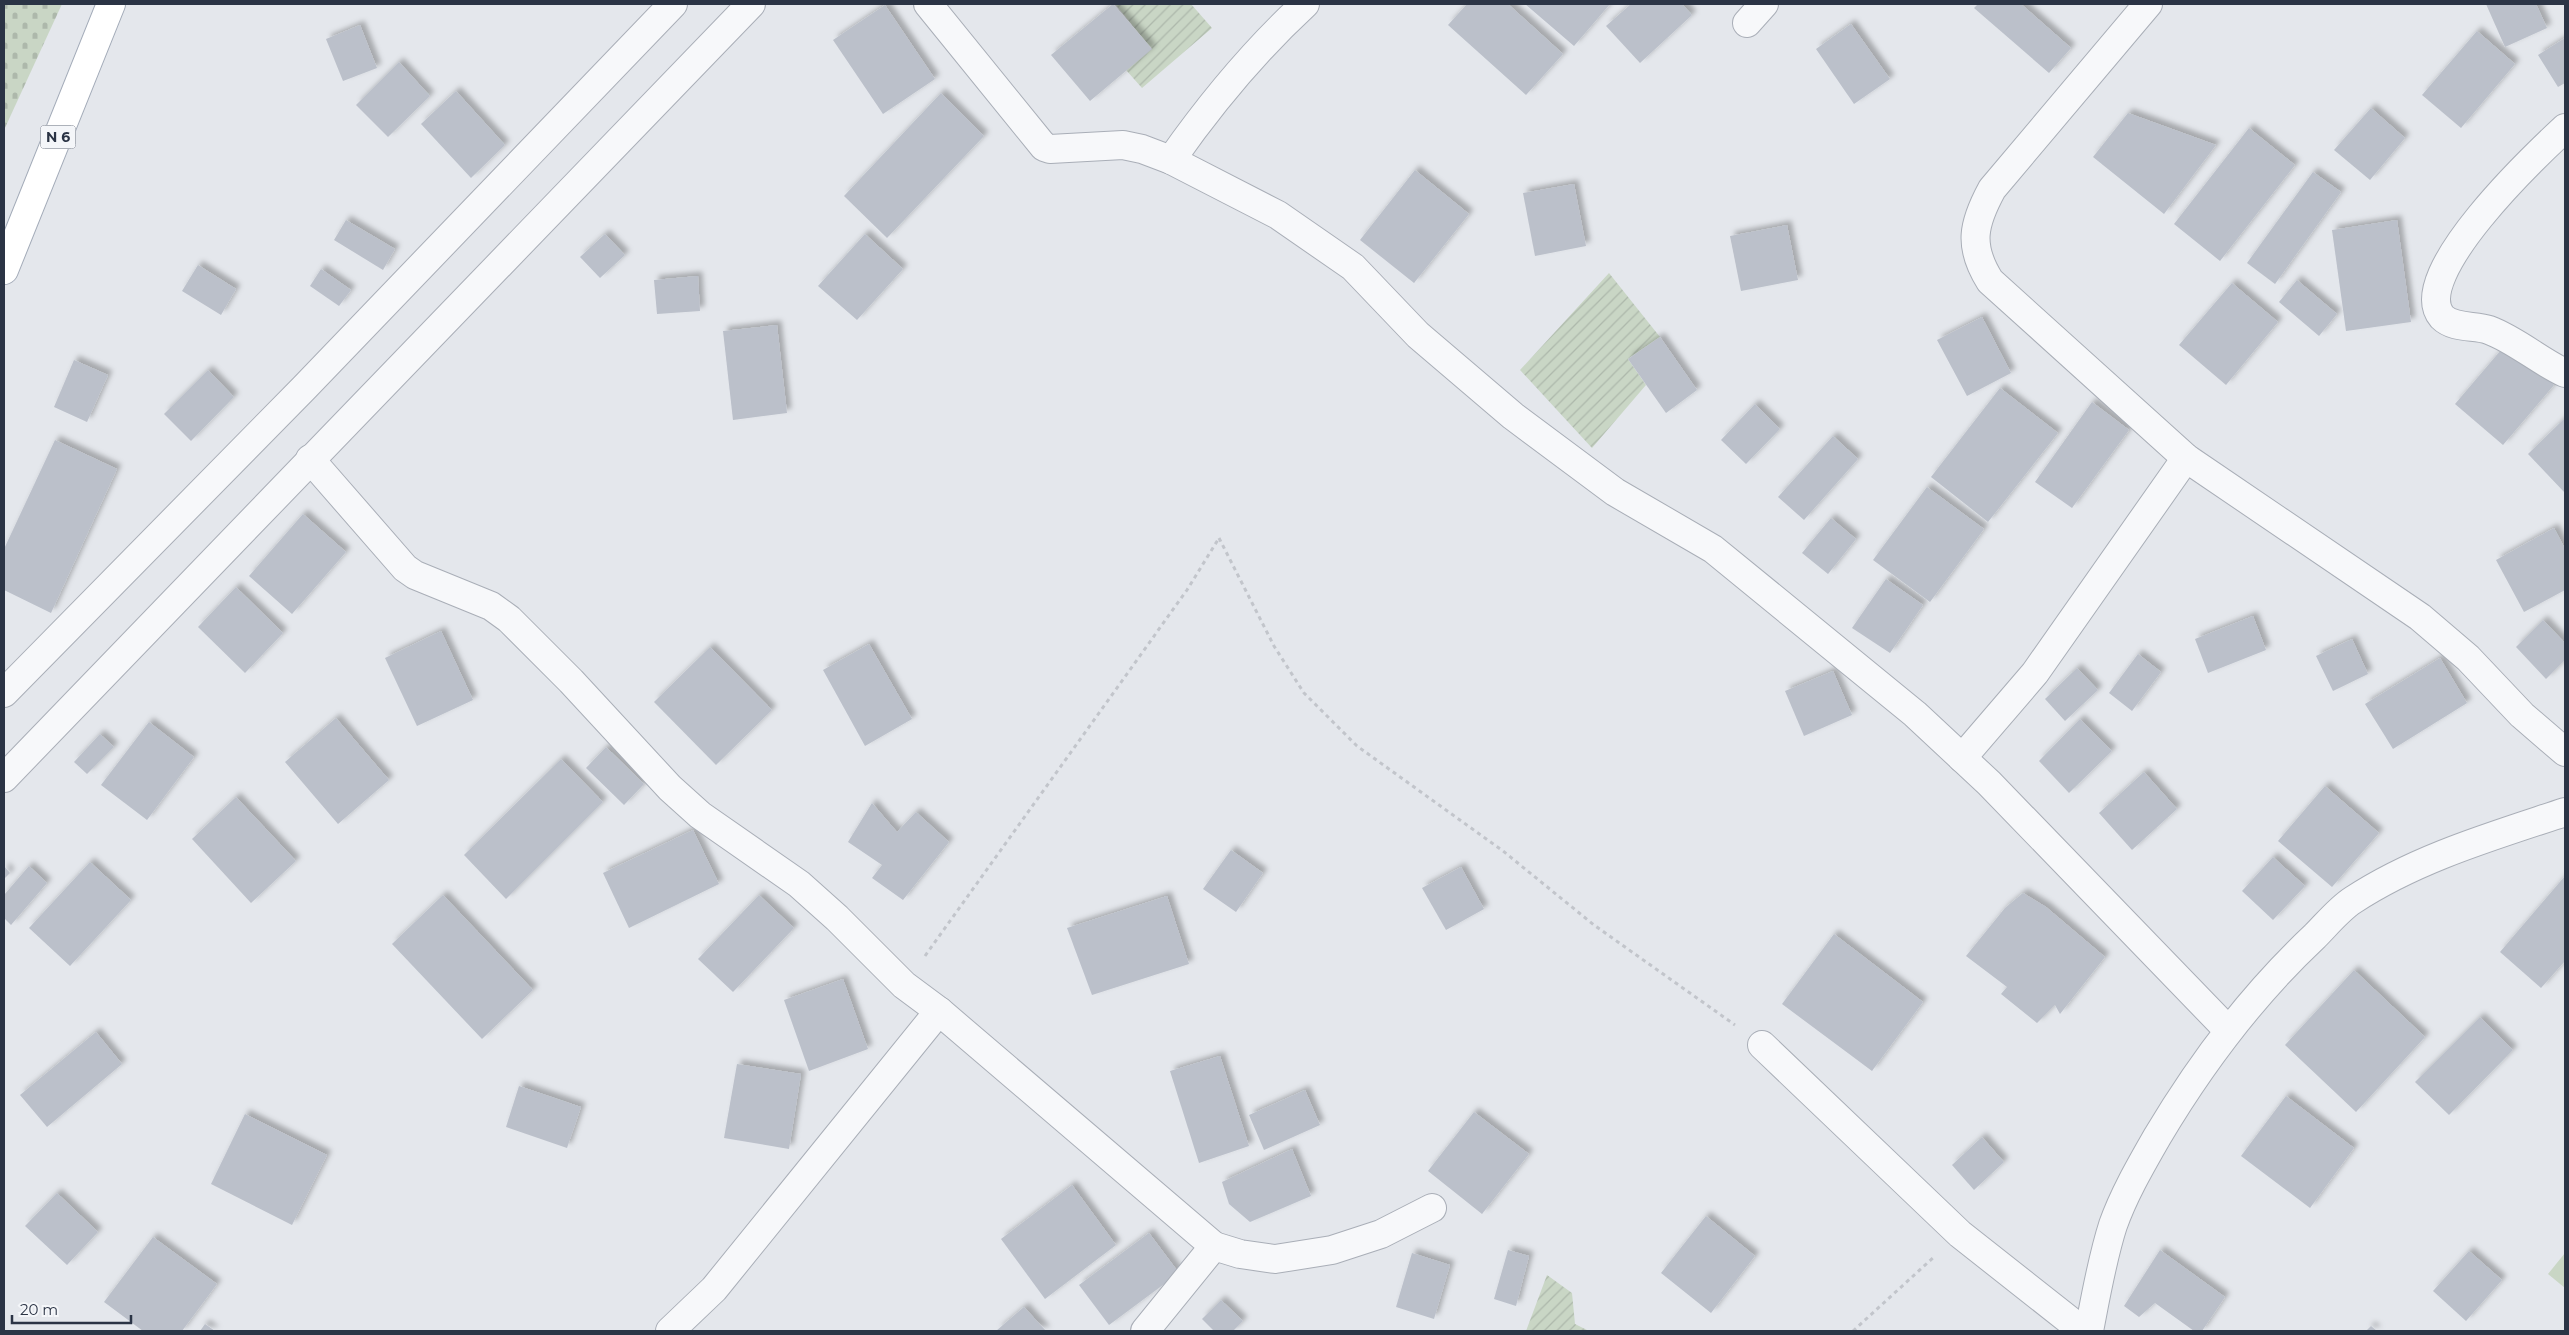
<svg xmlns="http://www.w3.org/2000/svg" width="2569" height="1335" font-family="Montserrat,sans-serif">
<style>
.cemetery{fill:url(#cemetery-stones)}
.garden{fill:url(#garden-furrows)}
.pitch{fill:#c9d6c5}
.building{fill:#bbc0ca;filter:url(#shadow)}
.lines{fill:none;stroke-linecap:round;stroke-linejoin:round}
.minor-casing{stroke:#a9aeb7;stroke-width:30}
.tertiary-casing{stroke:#a9aeb7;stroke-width:30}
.primary-casing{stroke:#a3abb8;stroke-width:30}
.path{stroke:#c2c5cb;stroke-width:3;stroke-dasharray:4 4;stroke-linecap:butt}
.minor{stroke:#f7f8fa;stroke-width:28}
.tertiary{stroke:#f7f8fa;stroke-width:28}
.primary{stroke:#fff;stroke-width:28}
.labels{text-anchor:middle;stroke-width:5;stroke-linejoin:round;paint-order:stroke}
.shield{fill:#f4f6f9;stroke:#676e7b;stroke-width:1}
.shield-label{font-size:14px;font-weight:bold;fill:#2b3445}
</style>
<defs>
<pattern id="cemetery-stones" width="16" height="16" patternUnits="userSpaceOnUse" patternTransform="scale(1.25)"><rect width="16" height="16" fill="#c9d6c5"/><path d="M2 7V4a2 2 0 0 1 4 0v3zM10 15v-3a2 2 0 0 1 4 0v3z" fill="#adb8ab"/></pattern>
<pattern id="garden-furrows" width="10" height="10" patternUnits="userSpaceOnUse" patternTransform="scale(1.25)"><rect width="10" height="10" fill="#c9d6c5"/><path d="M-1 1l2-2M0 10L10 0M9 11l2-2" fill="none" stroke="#adb8ab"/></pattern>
<filter id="shadow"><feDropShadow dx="4.5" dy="-4.5" stdDeviation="2.5" flood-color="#0004"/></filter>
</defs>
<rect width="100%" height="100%" fill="#e4e7ec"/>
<polygon class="cemetery" points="4,4 62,4 4,130"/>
<g class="garden">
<polygon points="1115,4 1191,4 1212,28 1142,88 1126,70 1151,48"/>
<polygon points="1609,273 1660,337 1628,359 1646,385 1592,448 1520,370"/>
<polygon points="1547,1275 1572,1293 1575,1324 1589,1331 1526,1331"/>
</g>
<polygon class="pitch" points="2565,1253 2565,1288 2548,1274"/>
<g class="building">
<polygon points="1113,4 1152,49 1090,101 1051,55"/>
<polygon points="1467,4 1508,4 1563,54 1526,95 1448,25"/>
<polygon points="1525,4 1610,4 1574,46"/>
<polygon points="1631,4 1682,4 1692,15 1640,63 1606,26"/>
<polygon points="1978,4 2021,4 2071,48 2049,73 1974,8"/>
<polygon points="2486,4 2536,4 2547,28 2505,47"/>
<polygon points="885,5 935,79 883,114 833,40"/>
<polygon points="1851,24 1890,79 1854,104 1816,49"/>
<polygon points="360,25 377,68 343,81 326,39"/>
<polygon points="2477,31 2515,64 2461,128 2422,95"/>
<polygon points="2565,38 2565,83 2558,87 2538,55"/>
<polygon points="399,62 430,96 388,137 356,105"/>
<polygon points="456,91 505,145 471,178 421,124"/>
<polygon points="941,93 984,136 887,238 844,196"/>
<polygon points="2371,108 2405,138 2370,180 2334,150"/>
<polygon points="2128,113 2216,145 2164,214 2093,157"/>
<polygon points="2249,128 2295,165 2220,261 2174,224"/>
<polygon points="1415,170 1469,214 1414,283 1360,240"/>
<polygon points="2313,172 2341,192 2275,284 2247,263"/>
<polygon points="1574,184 1586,246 1535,256 1523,193"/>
<polygon points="346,220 395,249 383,270 334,240"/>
<polygon points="2397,220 2411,322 2346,331 2332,230"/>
<polygon points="1787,225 1798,280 1741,291 1730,236"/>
<polygon points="605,234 625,255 600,278 580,257"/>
<polygon points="865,234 903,269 857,320 818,286"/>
<polygon points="198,265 236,289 221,315 182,291"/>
<polygon points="321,269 351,290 339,306 310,286"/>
<polygon points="698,276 700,311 657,314 654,280"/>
<polygon points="2297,280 2337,314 2319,336 2279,302"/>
<polygon points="2232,283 2278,322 2226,385 2179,345"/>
<polygon points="1982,317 2011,373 1967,396 1937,340"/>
<polygon points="777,325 787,413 733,420 723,331"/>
<polygon points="1660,337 1697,390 1666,413 1628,359"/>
<polygon points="2507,343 2554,385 2503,445 2455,404"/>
<polygon points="74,360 108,375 87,422 54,407"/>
<polygon points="208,370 234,397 191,441 164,414"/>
<polygon points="2000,388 2058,433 1988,522 1931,477"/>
<polygon points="2092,402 2129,430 2072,508 2035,482"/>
<polygon points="1755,404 1780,429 1746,464 1721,440"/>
<polygon points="2565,418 2565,493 2528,454"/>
<polygon points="1833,436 1858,459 1804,520 1778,497"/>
<polygon points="55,440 117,469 51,613 4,590 4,549"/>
<polygon points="1927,487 1984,529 1930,602 1873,560"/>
<polygon points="303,514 346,552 292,614 249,576"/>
<polygon points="1831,518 1856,539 1828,574 1802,553"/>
<polygon points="2554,528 2565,549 2565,590 2524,612 2496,560"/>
<polygon points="1886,579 1923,605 1890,653 1852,628"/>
<polygon points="236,587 283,633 245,673 198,627"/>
<polygon points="2253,616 2266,650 2208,673 2195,639"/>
<polygon points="2543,620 2565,643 2565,660 2546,679 2516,647"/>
<polygon points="441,631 473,700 417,726 385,658"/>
<polygon points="2352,639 2368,674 2333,691 2316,656"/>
<polygon points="869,644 912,719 865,746 823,670"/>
<polygon points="710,647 772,710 716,765 654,702"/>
<polygon points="2138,654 2161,672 2132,711 2109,693"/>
<polygon points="2440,658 2467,703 2393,749 2365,704"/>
<polygon points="2077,668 2098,690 2065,721 2045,699"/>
<polygon points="1833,671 1852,715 1804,736 1785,691"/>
<polygon points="336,718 389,780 338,824 285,762"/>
<polygon points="2080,719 2112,751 2069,793 2039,761"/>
<polygon points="149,722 194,757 147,820 101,785"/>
<polygon points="100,734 114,747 87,774 74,762"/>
<polygon points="606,747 644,784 624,805 586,768"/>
<polygon points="561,759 603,802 506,899 464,855"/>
<polygon points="2144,772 2177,809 2132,850 2099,813"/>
<polygon points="2325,786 2379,833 2332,887 2278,841"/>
<polygon points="236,797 296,861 251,903 192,839"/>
<polygon points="872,803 897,832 916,812 949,842 903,900 872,878 882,865 848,842"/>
<polygon points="693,830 719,884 629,928 603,873"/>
<polygon points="1231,850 1263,873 1236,912 1203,889"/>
<polygon points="2273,857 2305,886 2273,920 2242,891"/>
<polygon points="90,862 131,900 70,966 29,928"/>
<polygon points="4,866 10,873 4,879"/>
<polygon points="29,866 47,883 11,925 4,918 4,895"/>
<polygon points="1461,867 1484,909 1446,930 1422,888"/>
<polygon points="2565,876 2565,961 2541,988 2500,952"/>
<polygon points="2023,893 2046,907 2105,957 2060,1014 2055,1005 2037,1023 2001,994 2007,987 1966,956 2005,908"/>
<polygon points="443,895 533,990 482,1039 392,944"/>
<polygon points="759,895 794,928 733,992 698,959"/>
<polygon points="1167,896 1189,964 1092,995 1067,928"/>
<polygon points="1834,934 1923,1002 1872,1071 1782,1004"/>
<polygon points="2354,970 2425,1037 2356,1112 2285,1045"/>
<polygon points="843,979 868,1049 809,1071 784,1000"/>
<polygon points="2480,1017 2513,1050 2449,1115 2415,1082"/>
<polygon points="96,1032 122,1064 47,1127 20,1095"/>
<polygon points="1220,1056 1249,1146 1199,1163 1170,1071"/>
<polygon points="737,1064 801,1074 789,1149 724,1138"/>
<polygon points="519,1086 581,1107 567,1148 506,1127"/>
<polygon points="1305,1090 1320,1125 1264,1150 1249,1115"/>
<polygon points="2286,1096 2354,1148 2310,1208 2241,1156"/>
<polygon points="1474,1112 1529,1154 1482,1214 1428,1171"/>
<polygon points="245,1114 327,1155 292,1225 211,1184"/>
<polygon points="1982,1137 2004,1162 1974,1190 1952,1165"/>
<polygon points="1292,1149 1311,1196 1250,1222 1229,1204 1222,1182"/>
<polygon points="1072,1185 1116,1245 1045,1299 1001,1239"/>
<polygon points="57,1193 98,1232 67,1265 25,1226"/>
<polygon points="1706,1216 1755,1256 1711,1313 1661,1273"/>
<polygon points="1149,1233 1179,1273 1109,1325 1079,1285"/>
<polygon points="153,1237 217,1284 182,1331 143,1331 104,1302"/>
<polygon points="1508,1250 1529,1256 1516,1306 1494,1299"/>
<polygon points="2160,1250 2225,1297 2202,1331 2194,1331 2155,1303 2139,1317 2124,1306"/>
<polygon points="2469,1251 2502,1280 2466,1321 2433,1291"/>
<polygon points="1412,1253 1450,1265 1434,1319 1396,1307"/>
<polygon points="1221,1300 1243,1321 1233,1331 1214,1331 1202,1319"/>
<polygon points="1024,1307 1046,1331 996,1331"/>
<polygon points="205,1324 215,1331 200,1331"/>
<polygon points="2371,1326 2377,1331 2366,1331"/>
</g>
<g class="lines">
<defs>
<g id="minor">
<polyline points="928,4 1044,147 1050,149 1123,145 1142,149 1171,160 1278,215 1353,267 1418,335 1513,416 1615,492 1713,549 1915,714 1989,783 2227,1029"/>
<path d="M2148,4L1992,189C1973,224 1968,246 1990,281L2186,458L2420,617L2468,658L2522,715L2565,752"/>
<polyline points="1747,23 1764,4"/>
<path d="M2565,128C2537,154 2407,276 2442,317C2454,329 2475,325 2489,330C2516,340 2539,361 2565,373"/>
<path d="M1171,160C1211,103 1254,51 1305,4"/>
<polyline points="310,459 405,568 415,575 491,606 509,619 571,681 670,788 700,815 799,884 837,918 904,985 939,1011 1214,1246 1145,1331"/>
<polyline points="1962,758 2035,673 2186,458"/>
<polyline points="1762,1045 1960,1234 2083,1331"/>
<polyline points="1214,1246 1240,1254 1275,1259 1332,1250 1381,1234 1432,1208"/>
<polyline points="670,1331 714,1289 939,1011"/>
<path d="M2089,1331C2096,1295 2102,1259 2113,1225C2124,1194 2141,1165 2157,1137C2201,1063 2252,995 2315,936C2327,924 2339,909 2353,900C2417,858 2493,836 2565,812"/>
</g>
<g id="tertiary">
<polyline points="4,693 304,388 673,4"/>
<polyline points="4,778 751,4"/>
</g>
<polyline id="primary" points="4,270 111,4"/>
</defs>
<use href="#minor" class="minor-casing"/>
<use href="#tertiary" class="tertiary-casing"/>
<use href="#primary" class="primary-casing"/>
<g class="path">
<polyline points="1219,538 1274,646 1304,693 1357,746 1503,851 1594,925 1735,1025"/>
<polyline points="925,956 1187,590 1219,538"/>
<polyline points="1853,1331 1935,1256"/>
</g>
<use href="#minor" class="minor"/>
<use href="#tertiary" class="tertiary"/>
<use href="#primary" class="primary"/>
</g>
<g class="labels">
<rect class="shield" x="40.5" y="125.5" width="35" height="23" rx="4"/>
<g class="shield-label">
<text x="58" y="142">N 6</text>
</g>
</g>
<rect width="2569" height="1335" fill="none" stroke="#2b3445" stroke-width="10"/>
<path d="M12 1315v8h119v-8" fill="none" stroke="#2b3445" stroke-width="2.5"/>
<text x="20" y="1315" font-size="15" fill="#2b3445" stroke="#f4f6f9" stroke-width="4" paint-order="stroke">20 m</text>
</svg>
